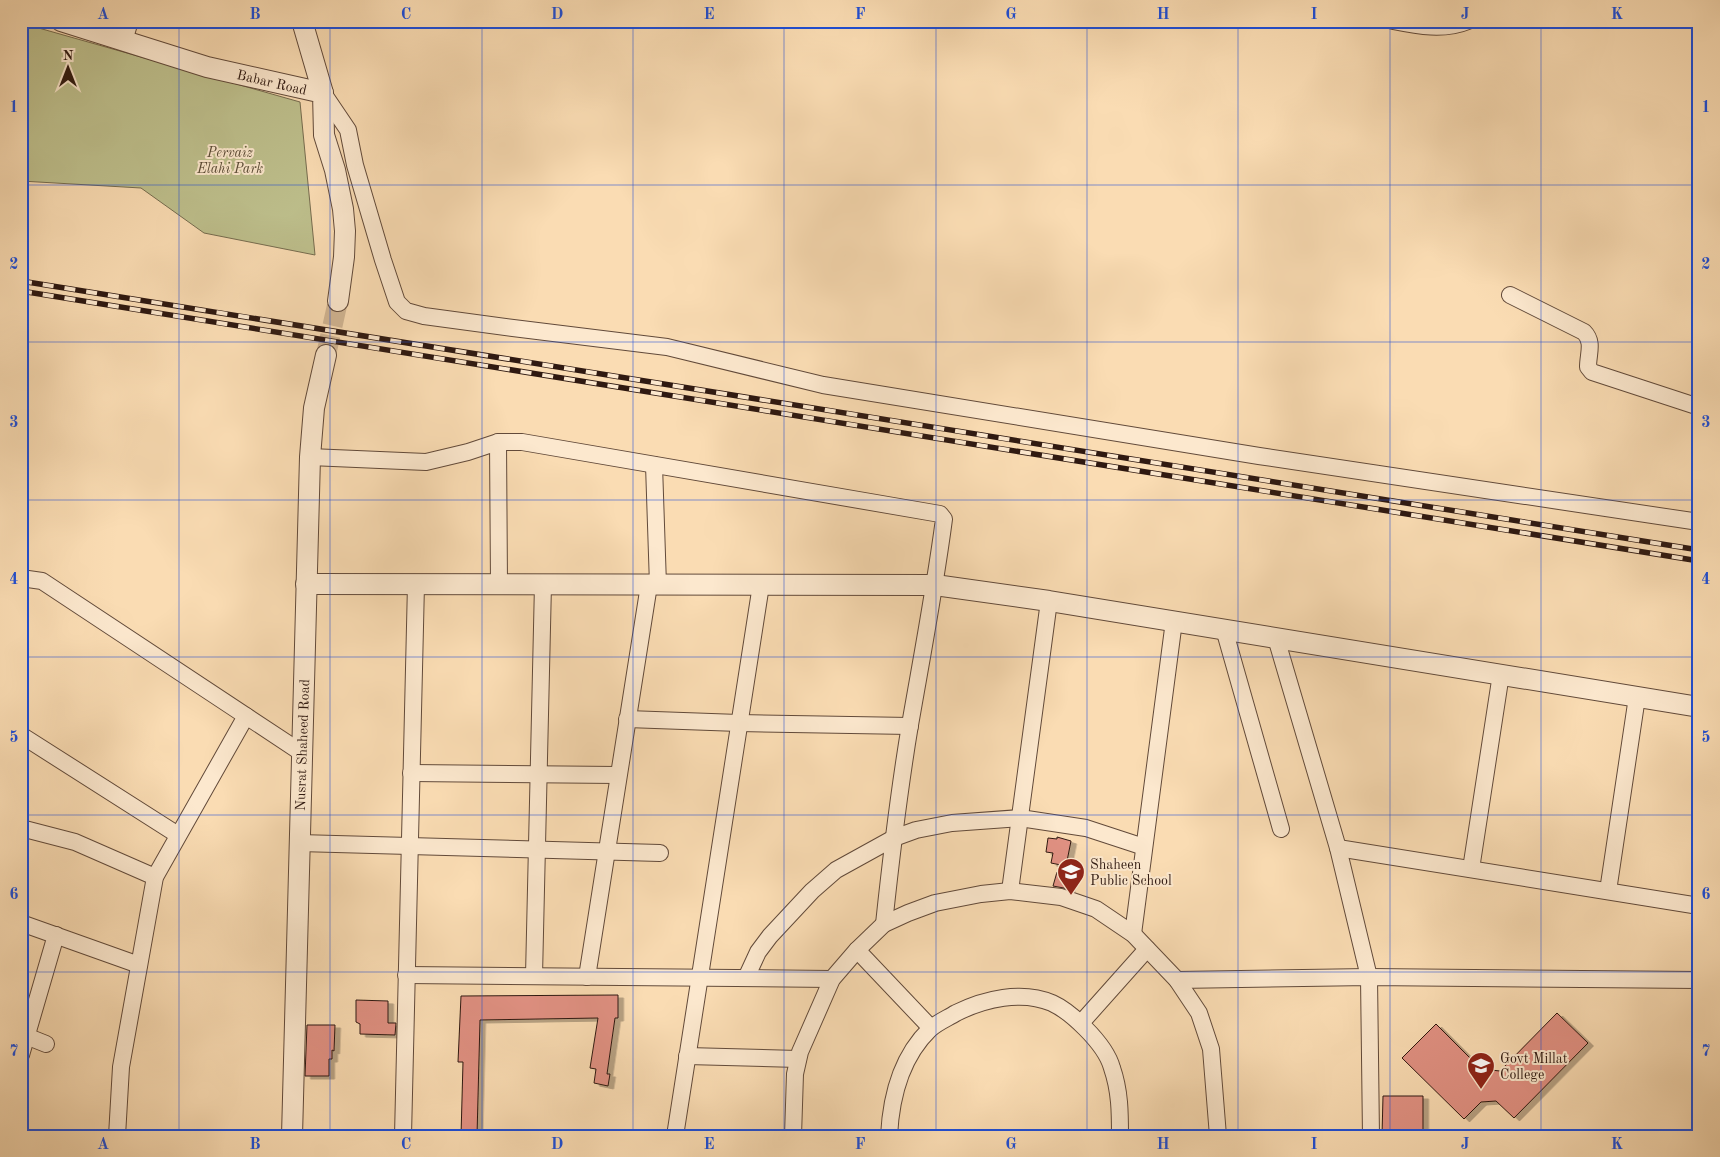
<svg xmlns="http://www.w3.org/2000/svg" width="1720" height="1157" font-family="'Old Standard TT',serif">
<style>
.green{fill:#bec08d;stroke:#766c4f}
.building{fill:#e19183;stroke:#2f1911;filter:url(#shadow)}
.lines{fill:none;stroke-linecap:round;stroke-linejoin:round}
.tertiary-tunnel{stroke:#d1b593;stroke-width:20;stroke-dasharray:20 10;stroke-linecap:butt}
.minor-casing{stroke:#624a3a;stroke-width:18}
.tertiary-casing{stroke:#624a3a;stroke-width:22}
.minor{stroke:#fce8ce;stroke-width:16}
.tertiary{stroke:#fce8ce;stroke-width:20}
.rail-casing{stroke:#2f1911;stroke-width:5.5}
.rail{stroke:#fce8ce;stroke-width:4;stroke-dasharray:11;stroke-linecap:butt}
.grid{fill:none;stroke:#1d4ed8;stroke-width:1;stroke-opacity:0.55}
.labels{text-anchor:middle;stroke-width:4;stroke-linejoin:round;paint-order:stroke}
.street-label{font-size:14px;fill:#2f1911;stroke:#fce8ce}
.park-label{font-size:14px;font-style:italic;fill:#5a4b36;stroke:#fce8ce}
.poi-label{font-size:14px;fill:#2f1911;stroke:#fce8ce;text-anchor:start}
.neatline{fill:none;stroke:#1d4ed8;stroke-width:2}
.grid-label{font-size:16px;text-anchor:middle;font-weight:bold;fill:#1d4ed8}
</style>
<defs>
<filter id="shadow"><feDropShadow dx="5.5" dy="3" stdDeviation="0" flood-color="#0004"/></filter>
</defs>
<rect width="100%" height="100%" fill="#fadcb3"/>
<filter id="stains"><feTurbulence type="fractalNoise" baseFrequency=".004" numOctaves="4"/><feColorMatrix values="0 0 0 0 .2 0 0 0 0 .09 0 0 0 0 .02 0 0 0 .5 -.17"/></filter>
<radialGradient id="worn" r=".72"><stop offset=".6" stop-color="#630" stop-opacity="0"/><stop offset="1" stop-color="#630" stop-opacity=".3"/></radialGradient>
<polygon class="green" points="21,23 300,102 315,255 204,233 141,188 21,181"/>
<g class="building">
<polygon points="1057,837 1071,841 1066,866 1051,863 1053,853 1046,852 1048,838 1057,839"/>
<polygon points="1057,872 1073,876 1069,889 1053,886"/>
<polygon points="618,995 618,1018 615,1018 607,1074 610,1074 608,1086 594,1083 596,1069 590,1068 598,1018 480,1020 477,1136 461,1136 463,1062 458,1062 461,996"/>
<polygon points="356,1000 388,1001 388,1023 396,1023 395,1035 360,1034 360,1024 356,1022"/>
<polygon points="1557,1013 1588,1043 1514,1118 1496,1101 1481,1102 1464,1119 1402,1058 1436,1024 1481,1069 1500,1071"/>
<polygon points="307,1025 335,1025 334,1051 332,1050 332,1059 329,1059 329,1076 305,1076"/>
<polygon points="1383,1096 1423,1096 1423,1136 1382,1136"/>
</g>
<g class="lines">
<polyline class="tertiary-tunnel" points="326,355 338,301"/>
<defs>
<g id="minor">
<path d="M1393,21C1418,26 1444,31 1468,21"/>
<polyline points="124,41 130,21"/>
<polyline points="323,93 348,130 355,165 383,260 397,302 406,311 424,316 513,328 667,347 823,385 1259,456 1699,522"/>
<path d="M1510,295L1584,332C1594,342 1588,354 1588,367L1592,372L1699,407"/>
<polyline points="498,442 499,584"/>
<path d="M310,457L426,462L468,452L498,442H522L940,514L944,519C935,588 922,656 910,725C899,791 891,858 884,924"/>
<polyline points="654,465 658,585"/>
<polyline points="21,578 42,581 302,753"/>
<polyline points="1224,629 1281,829"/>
<polyline points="1276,638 1338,848 1369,977 1371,1136"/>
<polyline points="627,719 739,723 910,726"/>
<polyline points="21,735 178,835"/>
<polyline points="411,773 618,775"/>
<polyline points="21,828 75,842 155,877"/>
<polyline points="299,843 660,853"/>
<polyline points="1338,848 1699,906"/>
<polyline points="1471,869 1501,674"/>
<polyline points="1010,891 1049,601"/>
<polyline points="1608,891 1637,697"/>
<polyline points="21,923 139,965"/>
<polyline points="1133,934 1174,621"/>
<polyline points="857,950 931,1028"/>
<polyline points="406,975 832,979"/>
<polyline points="534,976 543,584"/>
<polyline points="587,977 649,585"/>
<polyline points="746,978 758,952 770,936 812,891 836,870 894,838 916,830 952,823 1020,818 1086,828 1144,847"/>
<polyline points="1177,980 1369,977 1699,980"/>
<polyline points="1081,1023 1147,949"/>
<polyline points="21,1034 46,1044"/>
<polyline points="21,1055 56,935"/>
<polyline points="687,1056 798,1059"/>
<polyline points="117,1136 121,1067 155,877 246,716"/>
<polyline points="403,1136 416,584"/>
<polyline points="675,1136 761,585"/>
<polyline points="793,1136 795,1074 800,1052 832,979 857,950 884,924 908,913 935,903 981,894 1010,891 1061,897 1096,909 1133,934 1177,980 1199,1013 1211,1049 1218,1136"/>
<path d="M889,1136C891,1096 901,1057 930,1029C938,1022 948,1018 956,1013C984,999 1022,990 1052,1003C1065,1009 1075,1018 1085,1028C1096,1039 1108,1053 1112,1068C1120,1091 1120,1113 1120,1136"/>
</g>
<g id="tertiary">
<polyline points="61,21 207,67 323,93 324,135 335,170 343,209 345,231 344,257 338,301"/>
<polyline points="302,21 323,93"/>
<polyline points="306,584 935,585 1049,601 1699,707"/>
<polyline points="292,1136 310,457 314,408 326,355"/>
</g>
</defs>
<use href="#minor" class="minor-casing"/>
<use href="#tertiary" class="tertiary-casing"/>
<use href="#minor" class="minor"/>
<use href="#tertiary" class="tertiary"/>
<defs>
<g id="rail">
<polyline points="21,281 1699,550"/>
<polyline points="21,291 1699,561"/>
</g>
</defs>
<use href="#rail" class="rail-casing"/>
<use href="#rail" class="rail"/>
</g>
<path class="grid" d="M179,21V1136M330,21V1136M482,21V1136M633,21V1136M784,21V1136M936,21V1136M1087,21V1136M1238,21V1136M1390,21V1136M1541,21V1136M21,185H1699M21,342H1699M21,500H1699M21,657H1699M21,815H1699M21,972H1699"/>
<defs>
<symbol id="school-pin" viewBox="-11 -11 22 30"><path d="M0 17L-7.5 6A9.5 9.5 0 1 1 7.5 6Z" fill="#8f2418" stroke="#fce8ce"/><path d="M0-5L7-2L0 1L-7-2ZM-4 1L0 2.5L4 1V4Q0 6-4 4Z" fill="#fff"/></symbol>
</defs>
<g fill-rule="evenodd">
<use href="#school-pin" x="1055" y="856" width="32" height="43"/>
<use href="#school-pin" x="1465" y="1050" width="32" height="43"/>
</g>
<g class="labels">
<g class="street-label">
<text transform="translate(272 82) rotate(13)" y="5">Babar Road</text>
<text transform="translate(302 745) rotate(-88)" y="5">Nusrat Shaheed Road</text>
</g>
<g class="park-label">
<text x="230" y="157">Pervaiz<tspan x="230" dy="16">Elahi Park</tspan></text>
</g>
<g class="poi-label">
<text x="1090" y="869">Shaheen<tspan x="1090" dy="16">Public School</tspan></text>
<text x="1500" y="1063">Govt Millat<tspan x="1500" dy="16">College</tspan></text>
</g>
</g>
<rect width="1720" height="1157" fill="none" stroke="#fadcb3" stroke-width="55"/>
<g transform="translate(68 68)" stroke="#fce8ce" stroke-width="4" paint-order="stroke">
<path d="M0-4L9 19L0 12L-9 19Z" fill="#2f1911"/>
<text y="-8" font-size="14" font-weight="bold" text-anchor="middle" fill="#2f1911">N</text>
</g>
<rect x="28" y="28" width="1664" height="1102" class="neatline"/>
<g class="grid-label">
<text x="103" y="19">A</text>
<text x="255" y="19">B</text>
<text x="406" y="19">C</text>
<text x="557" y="19">D</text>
<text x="709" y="19">E</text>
<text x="860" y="19">F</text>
<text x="1011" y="19">G</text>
<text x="1163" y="19">H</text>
<text x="1314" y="19">I</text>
<text x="1465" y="19">J</text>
<text x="1617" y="19">K</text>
<text x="14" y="112">1</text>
<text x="1706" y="112">1</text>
<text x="14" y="269">2</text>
<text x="1706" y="269">2</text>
<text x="14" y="427">3</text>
<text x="1706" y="427">3</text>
<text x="14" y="584">4</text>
<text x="1706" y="584">4</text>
<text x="14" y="742">5</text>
<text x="1706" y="742">5</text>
<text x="14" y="899">6</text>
<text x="1706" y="899">6</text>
<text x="14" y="1056">7</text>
<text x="1706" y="1056">7</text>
<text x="103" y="1149">A</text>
<text x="255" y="1149">B</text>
<text x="406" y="1149">C</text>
<text x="557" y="1149">D</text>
<text x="709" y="1149">E</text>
<text x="860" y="1149">F</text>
<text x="1011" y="1149">G</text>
<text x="1163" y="1149">H</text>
<text x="1314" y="1149">I</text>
<text x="1465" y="1149">J</text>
<text x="1617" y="1149">K</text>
</g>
<rect width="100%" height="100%" filter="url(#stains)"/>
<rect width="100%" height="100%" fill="url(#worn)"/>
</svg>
